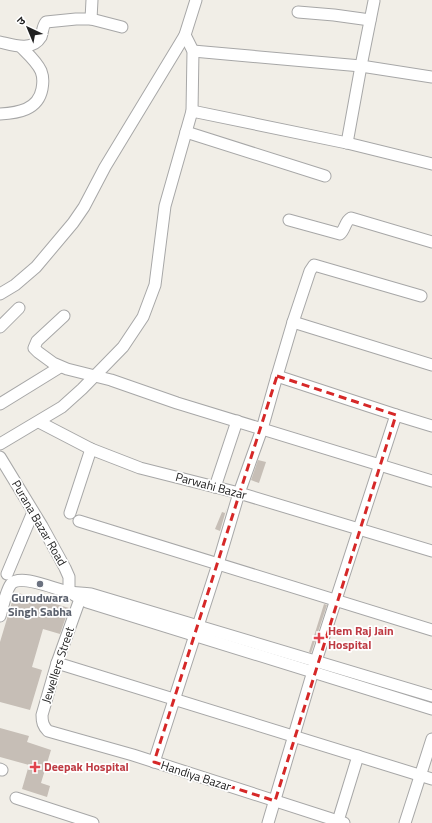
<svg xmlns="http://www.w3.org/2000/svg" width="432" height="823" font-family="'Titillium Web','Noto Sans Devanagari',sans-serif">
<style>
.building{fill:#c6beb6}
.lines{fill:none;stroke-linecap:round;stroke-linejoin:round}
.minor-casing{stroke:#a7a7a7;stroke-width:13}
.minor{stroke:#fff;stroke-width:11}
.marked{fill:none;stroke:#d62828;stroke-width:3;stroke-dasharray:8 5;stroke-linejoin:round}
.worship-dot{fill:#6b7280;stroke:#fff;stroke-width:1.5}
.health-dot{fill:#e0444e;stroke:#fff;stroke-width:1.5}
.labels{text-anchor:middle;stroke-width:3.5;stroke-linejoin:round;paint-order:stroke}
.street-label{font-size:12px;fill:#202020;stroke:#fff}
.worship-label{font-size:12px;font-weight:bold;fill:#5b616d;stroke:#fff}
.health-label{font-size:12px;font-weight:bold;fill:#be3a42;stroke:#fff;text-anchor:start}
</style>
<rect width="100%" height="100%" fill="#f1eee7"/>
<g class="building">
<polygon points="258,460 266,462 259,483 251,480"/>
<polygon points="227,507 220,531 215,529 222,512 225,513"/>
<polygon points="15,592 69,608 60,634 43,629 32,667 42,670 30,710 0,702 0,642"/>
<polygon points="324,604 327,605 311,653 309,652"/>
<polygon points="0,728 29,736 27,742 51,750 41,783 50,786 47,797 22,789 29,765 0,757"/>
</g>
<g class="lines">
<defs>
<g id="minor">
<polyline points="298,12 334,15 370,20"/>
<polyline points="91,19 122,27"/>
<path d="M0,42C13,45 32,52 41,37C43,32 42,27 46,22L76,19H91L92,0"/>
<polyline points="193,51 361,66 432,77"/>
<polyline points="192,111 347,143 432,164"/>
<path d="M0,114C18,113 38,110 42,89C43,84 43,76 41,71C37,62 28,54 21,47"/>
<polyline points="186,132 325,176"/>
<polyline points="347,143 361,66 374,1"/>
<path d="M289,220L340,234C345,230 345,221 351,218L432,242"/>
<polyline points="0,294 15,285 36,267 73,223 84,207 105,167 179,45 185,35 196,0"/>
<polyline points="421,296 314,265 310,271 293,322 277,376 396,415 432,426"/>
<polyline points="64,316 37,341 34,348 38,352 53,363 67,369 111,380 177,403 432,481"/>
<polyline points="293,322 432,365"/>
<polyline points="0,327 19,308"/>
<polyline points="0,404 60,367"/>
<polyline points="39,422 91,449 140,468 239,493 432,551"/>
<polyline points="0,444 62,407 82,389 123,347 143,317 155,285 165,206 192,111 193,51 185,35"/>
<polyline points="0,457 42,526 65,568 69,577 69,592"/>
<polyline points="215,487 237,421"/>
<polyline points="70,513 91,449"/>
<polyline points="79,521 432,630"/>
<polyline points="7,574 33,512"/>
<polyline points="74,595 87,602 432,709"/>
<path d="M80,599L57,663L42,715C42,722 43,726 48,731L133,755L344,823"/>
<path d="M0,616C3,607 6,590 11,584C21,573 56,590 69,592C76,593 83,593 91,594L432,696"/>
<polyline points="57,663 432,779"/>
<polyline points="154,762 218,564 239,493 262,429 277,376"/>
<polyline points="0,769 2,770"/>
<polyline points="16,798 93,823"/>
<polyline points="338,821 358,756"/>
<polyline points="268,823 316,661 396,415"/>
<polyline points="405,823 432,739"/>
</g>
</defs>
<use href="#minor" class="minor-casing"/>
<use href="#minor" class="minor"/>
</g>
<path class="marked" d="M277,376L396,415L275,801L154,762Z"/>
<circle class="worship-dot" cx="40" cy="584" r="4"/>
<g class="health-dot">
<path d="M317 632h4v4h4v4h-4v4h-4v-4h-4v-4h4z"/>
<path d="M33 761h4v4h4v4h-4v4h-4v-4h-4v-4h4z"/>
</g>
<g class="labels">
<g class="street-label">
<text transform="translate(211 486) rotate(15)" y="4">Parwahi Bazar</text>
<text transform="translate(39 523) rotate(60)" y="4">Purana Bazar Road</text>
<text transform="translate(58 665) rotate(-72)" y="4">Jewellers Street</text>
<text transform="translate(196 776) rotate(18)" y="4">Handiya Bazar</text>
</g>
<g class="worship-label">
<text x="40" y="602">Gurudwara<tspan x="40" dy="14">Singh Sabha</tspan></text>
</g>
<g class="health-label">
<text x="328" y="635">Hem Raj Jain<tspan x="328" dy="14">Hospital</tspan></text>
<text x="44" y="771">Deepak Hospital</text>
</g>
</g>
<g transform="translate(28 28) rotate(316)" stroke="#ffffff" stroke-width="3" paint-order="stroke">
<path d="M0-3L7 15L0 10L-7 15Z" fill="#202020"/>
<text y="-6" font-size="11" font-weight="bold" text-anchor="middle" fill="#202020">उ</text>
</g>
</svg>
